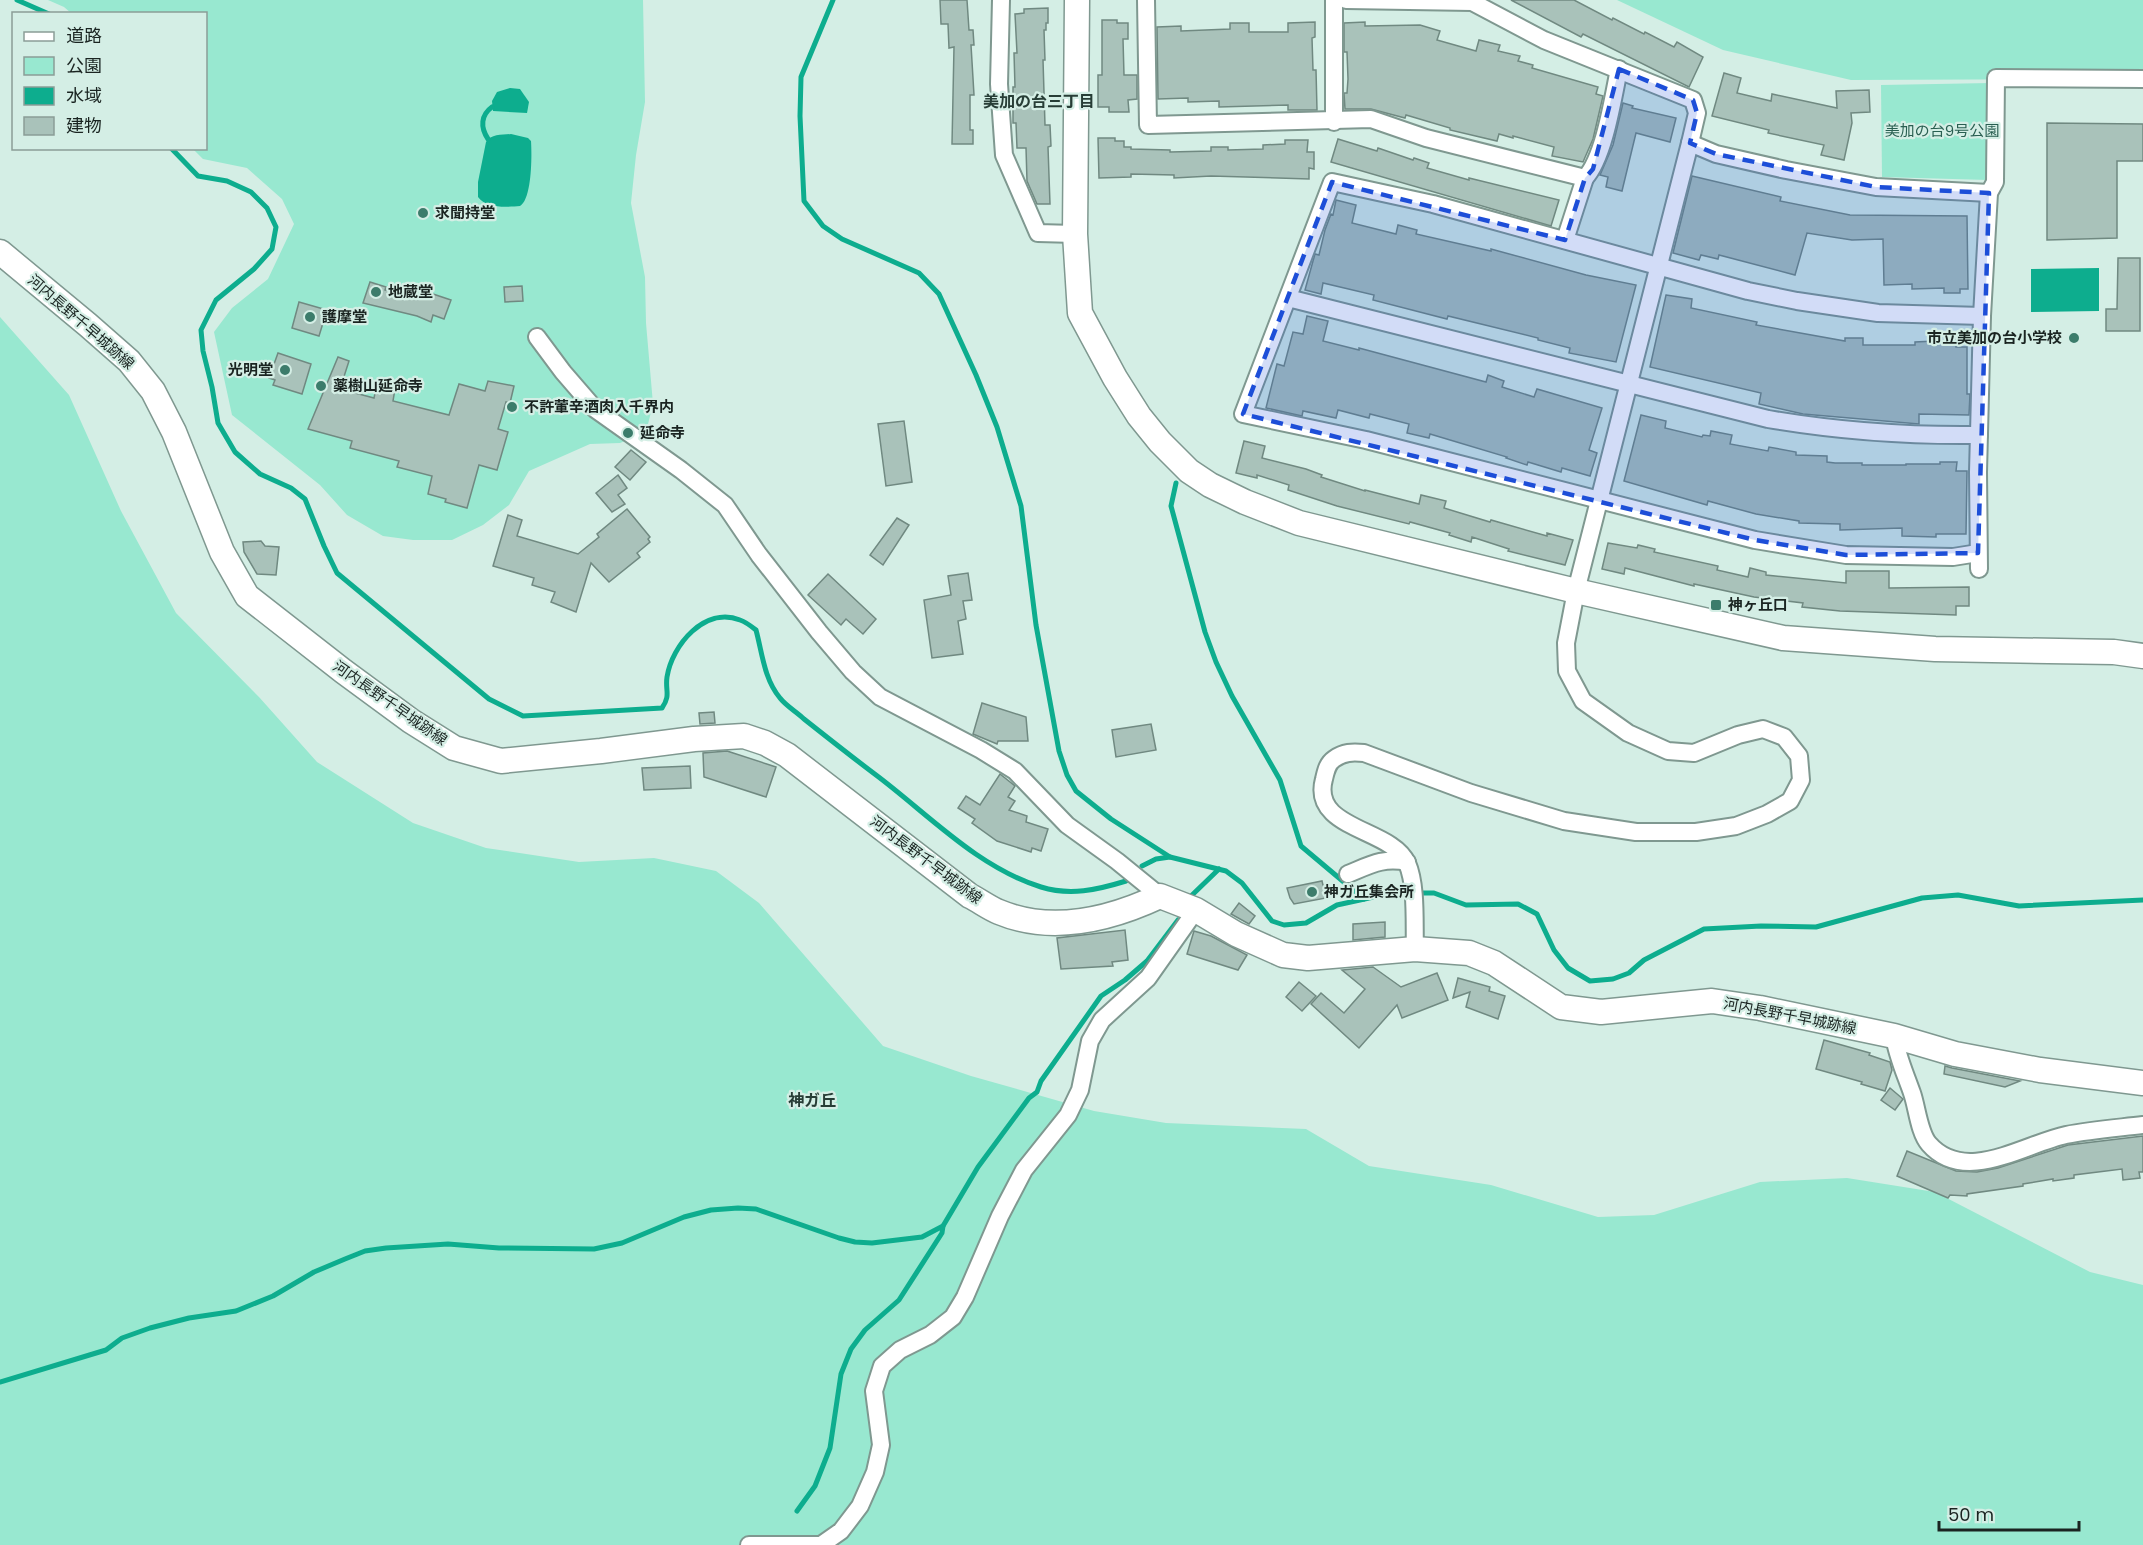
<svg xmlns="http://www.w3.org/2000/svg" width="2143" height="1545" font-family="Poppins,'Noto Sans JP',sans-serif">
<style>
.green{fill:#98e8d0}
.water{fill:#0dad8e}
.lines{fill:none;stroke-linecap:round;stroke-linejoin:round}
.stream{stroke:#0dad8e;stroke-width:5}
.building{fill:#a9c2ba;stroke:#708981;stroke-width:1.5}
.street-casing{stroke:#7f9890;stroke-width:20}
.secondary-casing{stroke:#7f9890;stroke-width:27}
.street{stroke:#fff;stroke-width:16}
.secondary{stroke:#fff;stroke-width:24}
.marked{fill:#1d4ed8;fill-opacity:0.2;stroke:#1d4ed8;stroke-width:4.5;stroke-dasharray:12 8;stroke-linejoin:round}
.poi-dot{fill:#3c7c6b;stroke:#d4eee5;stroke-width:2}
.labels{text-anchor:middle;stroke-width:4.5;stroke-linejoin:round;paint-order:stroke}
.park-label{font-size:15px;fill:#295f51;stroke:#d4eee5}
.poi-label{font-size:15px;font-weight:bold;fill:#1a2421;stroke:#d4eee5;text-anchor:start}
.street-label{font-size:15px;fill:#1a2421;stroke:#d4eee5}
.neighbourhood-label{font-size:16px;font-weight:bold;fill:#273d36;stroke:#d4eee5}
</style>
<rect width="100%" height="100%" fill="#d4eee5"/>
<g class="green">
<polygon points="48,0 643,0 645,102 636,155 631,203 645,277 646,323 653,404 646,432 620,443 590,444 529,471 509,505 483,525 452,540 413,540 383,536 347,515 320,485 232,415 214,332 232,308 268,279 294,224 282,199 247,168 203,159 193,149 206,148 206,14 71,13 64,7"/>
<polygon points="1617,0 2143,0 2143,79 1851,80 1723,50"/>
<polygon points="1991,83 1988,180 1882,177 1881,85"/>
<polygon points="0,317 69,395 121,511 176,613 259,697 317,762 413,823 486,848 579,862 654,858 716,871 759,903 883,1046 971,1076 1094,1111 1166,1123 1306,1129 1369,1166 1491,1185 1598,1217 1654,1215 1760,1182 1847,1178 1935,1192 2090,1272 2143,1285 2143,1545 0,1545"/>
</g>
<g class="water">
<polygon points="510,88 520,89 529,102 527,113 493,111 492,101 497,92"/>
<path d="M511,134L528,138L531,141C532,155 532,199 520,206C507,207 487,209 478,197V182L486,142C491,134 502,135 511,134Z"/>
<polygon points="2099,268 2099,311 2031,312 2031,269"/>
</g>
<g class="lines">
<g class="stream">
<polyline points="17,0 49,14"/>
<polyline points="833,0 801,77 800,116 804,201 823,226 842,239 919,273 939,294 976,375 997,427 1021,506 1036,625 1059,751 1067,775 1076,791 1111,819 1170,857 1226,871 1242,883 1272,921 1284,925 1306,923 1337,905 1392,893 1434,893 1466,905 1518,904 1537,914 1554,950 1568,968 1590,981 1613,979 1629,973 1644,960 1704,929 1761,926 1816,927 1922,898 1958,895 2019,906 2143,900"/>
<path d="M488,139C480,127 481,115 492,107"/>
<path d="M171,148L198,176L227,181L251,192L267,208L276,227L272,249L254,269L216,300L201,330L203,351L212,387L218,423L235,452L260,474L291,488L305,499L324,546L337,573L489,699L523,716L662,708C671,695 665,691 667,677C672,645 705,606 740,620C746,622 751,626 756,630C762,652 764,679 780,698C786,706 797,712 804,719C828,738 852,757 876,775C928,814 977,867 1041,887C1070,896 1097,890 1126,881"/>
<polyline points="1176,483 1171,506 1205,632 1216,662 1232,696 1280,780 1301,846 1364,899"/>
<polyline points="1142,866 1156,859 1170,857"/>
<polyline points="1189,898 1219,869"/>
<polyline points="0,1382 106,1350 122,1338 150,1328 189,1318 236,1311 273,1296 314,1272 345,1259 365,1251 386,1248 448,1244 499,1248 594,1249 622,1243 684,1217 711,1210 738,1208 756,1209 839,1238 855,1242 872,1243 922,1237 943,1226 978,1167 1029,1098 1037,1092 1041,1081 1101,996 1125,980 1147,961 1178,920"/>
<polyline points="797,1511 815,1486 830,1448 841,1374 851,1349 865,1330 899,1300 942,1233 943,1226"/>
</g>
</g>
<g class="building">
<polygon points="940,0 967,0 969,30 973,30 974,45 971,45 974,95 970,95 970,130 973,130 973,144 952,144 954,47 949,48 948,24 941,24"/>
<polygon points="1511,0 1574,0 1612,20 1613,18 1644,34 1645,32 1674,47 1677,42 1703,57 1689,87 1583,34 1581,37"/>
<polygon points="1048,8 1048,23 1046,23 1046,30 1044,30 1045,60 1043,60 1045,125 1050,125 1051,146 1048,147 1050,204 1037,204 1027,181 1026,148 1017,148 1016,123 1013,123 1013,87 1015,87 1014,53 1017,53 1015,14 1024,13 1024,9"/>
<polygon points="1102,20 1117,20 1117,23 1128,23 1128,39 1123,39 1124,75 1137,75 1137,99 1128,100 1129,112 1109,112 1109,107 1098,107 1098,75 1102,75"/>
<polygon points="1315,22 1315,37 1312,38 1313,70 1316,70 1317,110 1288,110 1288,105 1219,107 1219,101 1188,102 1188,98 1158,99 1157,27 1181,26 1181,31 1230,29 1230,23 1249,23 1249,32 1288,32 1288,23"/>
<polygon points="1365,22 1365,26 1420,25 1440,31 1437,40 1476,51 1479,40 1500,45 1498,51 1520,56 1518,61 1533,65 1532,68 1598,87 1596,94 1603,96 1593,139 1583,162 1552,156 1554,147 1513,136 1513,138 1499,134 1497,141 1450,130 1450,128 1406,115 1405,118 1371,109 1345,109 1344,93 1347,93 1348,79 1347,52 1344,52 1344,23"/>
<polygon points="1724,73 1741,78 1737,93 1771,101 1772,94 1837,108 1836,91 1869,90 1870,112 1851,113 1852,123 1844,160 1821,155 1824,145 1768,133 1769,130 1712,116"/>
<polygon points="1623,103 1633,106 1632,108 1676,118 1670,142 1636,133 1622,191 1606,187 1608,177 1600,175 1613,145"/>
<polygon points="2047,123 2143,124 2143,161 2117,161 2117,238 2047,240"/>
<polygon points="1098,138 1115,138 1115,141 1124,141 1124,147 1131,147 1131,149 1170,150 1170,152 1211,151 1211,147 1228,147 1228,150 1263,149 1263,145 1285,144 1285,140 1308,140 1307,152 1314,152 1314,169 1309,168 1309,179 1211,176 1174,178 1174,175 1131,174 1131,177 1099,178"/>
<polygon points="1338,139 1377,151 1378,148 1413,160 1414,158 1429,163 1427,168 1469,180 1469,178 1559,200 1551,226 1331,162"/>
<polygon points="1692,176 1781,197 1780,201 1850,215 1967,216 1968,289 1960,289 1960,293 1944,293 1944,288 1912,289 1912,284 1884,285 1883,239 1852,240 1807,233 1795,275 1719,255 1718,259 1701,255 1699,260 1673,253"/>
<polygon points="1336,200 1356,205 1352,223 1396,234 1398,225 1417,230 1416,234 1491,251 1491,249 1586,275 1636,285 1616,362 1569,353 1570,348 1538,340 1538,338 1448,316 1447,319 1373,300 1374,295 1323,283 1321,294 1305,290 1313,261 1315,254 1319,255 1325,230 1331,214 1333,215"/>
<polygon points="2118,258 2140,258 2140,331 2106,331 2106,309 2117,309"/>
<polygon points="370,282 386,287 385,290 421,299 424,291 451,300 444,319 433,315 431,322 417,316 363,303"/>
<polygon points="522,286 523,301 505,302 504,287"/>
<polygon points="1666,295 1692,299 1691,308 1757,322 1756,325 1845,341 1845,338 1863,338 1863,345 1915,345 1915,342 1956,340 1956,347 1967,347 1967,394 1970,394 1969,415 1919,414 1919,424 1803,414 1759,404 1761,393 1650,367"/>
<polygon points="299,302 327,310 319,336 292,328"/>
<polygon points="1307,316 1328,321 1323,341 1359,350 1359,348 1486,382 1488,375 1504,381 1502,387 1534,397 1537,389 1602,408 1589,450 1597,453 1590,476 1562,468 1561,472 1528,462 1527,465 1506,458 1507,457 1430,434 1429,438 1407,433 1409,424 1370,414 1369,418 1338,410 1336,418 1303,411 1302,416 1266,408 1277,364 1284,366 1293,332 1303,334"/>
<polygon points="278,353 311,364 302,394 273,385 275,380 269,378"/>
<polygon points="338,357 349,361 340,389 374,398 377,384 395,389 393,401 449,415 459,384 485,391 488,381 514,386 510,403 506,402 498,429 508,432 497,470 479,465 467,508 445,502 446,499 428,494 432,476 397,467 399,461 350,448 352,441 308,429"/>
<polygon points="1641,415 1666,421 1665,428 1702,437 1703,435 1710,436 1711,431 1732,435 1730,444 1768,451 1769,447 1796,452 1796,455 1827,456 1827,462 1835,463 1862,463 1862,465 1906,465 1906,464 1940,464 1940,462 1957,462 1956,471 1967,471 1966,534 1936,534 1936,537 1902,536 1902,528 1840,530 1840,524 1799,523 1799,521 1756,514 1708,501 1707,505 1624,481"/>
<polygon points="904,421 912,482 886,486 878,424"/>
<polygon points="1244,441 1265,446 1262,458 1306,469 1322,475 1321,477 1365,491 1365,490 1419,504 1421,495 1446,501 1444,508 1490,522 1491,520 1547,536 1547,533 1573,540 1565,565 1508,551 1509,549 1472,537 1471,542 1449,535 1450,533 1410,522 1409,524 1337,506 1288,490 1289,485 1257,475 1257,478 1236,473"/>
<polygon points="631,450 646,462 630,480 615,467"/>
<polygon points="618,475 627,488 618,495 625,504 612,512 596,493"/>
<polygon points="627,509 650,537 648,539 650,542 637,553 640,557 609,582 591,563 576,612 551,602 555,592 532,585 534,578 493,566 508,515 522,520 517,536 578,554 599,537 597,534"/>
<polygon points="897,518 909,525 883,565 870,555"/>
<polygon points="261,541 265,546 279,547 276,575 257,574 244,552 243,542"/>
<polygon points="1608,543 1637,548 1638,545 1655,549 1654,552 1718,566 1717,570 1748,577 1750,568 1766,572 1766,575 1846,583 1846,571 1889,571 1889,588 1969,587 1969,606 1956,606 1956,615 1840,611 1802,607 1803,603 1754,597 1694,584 1694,586 1625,568 1624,574 1602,569"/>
<polygon points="968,573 972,600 963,601 966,619 958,621 963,654 932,658 924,600 951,595 948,576"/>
<polygon points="828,574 876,619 863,634 846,619 841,625 808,595"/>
<polygon points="982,703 1026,717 1028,741 998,741 997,744 973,734"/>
<polygon points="714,712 715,723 700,724 699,713"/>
<polygon points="1151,724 1156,750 1116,757 1112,730"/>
<polygon points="727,751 776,767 766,797 704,777 703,753"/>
<polygon points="690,766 691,788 644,790 642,768"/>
<polygon points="1000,774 1015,786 1008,797 1015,801 1009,810 1027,816 1026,822 1048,829 1041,851 1032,848 1031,852 997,841 972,823 975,819 958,808 966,796 980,805"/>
<polygon points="1322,881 1326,898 1294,904 1290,898 1287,888"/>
<polygon points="1239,903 1255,916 1249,924 1231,914"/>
<polygon points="1385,922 1385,937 1353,940 1353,924"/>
<polygon points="1125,930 1128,960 1112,962 1113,966 1061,969 1057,938"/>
<polygon points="1194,931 1211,936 1247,955 1238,970 1187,954"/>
<polygon points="1373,967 1401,987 1437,973 1448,1000 1402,1018 1397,1005 1359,1048 1311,1004 1321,993 1344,1013 1365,989 1342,970"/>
<polygon points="1458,978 1490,987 1489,991 1505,996 1498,1019 1466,1007 1470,992 1453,998"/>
<polygon points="1299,982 1316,996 1302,1011 1286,997"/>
<polygon points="1824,1040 1870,1053 1869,1055 1890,1062 1892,1070 1885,1091 1861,1084 1862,1082 1816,1069"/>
<polygon points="1945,1066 1952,1068 2020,1081 2005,1087 1944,1074"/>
<polygon points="1890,1088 1903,1099 1895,1110 1881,1100"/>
<polygon points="2143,1136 2143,1172 2139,1172 2140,1178 2123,1180 2122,1169 2074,1175 2074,1178 2053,1181 2053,1179 2023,1184 2023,1186 1967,1194 1967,1196 1950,1195 1948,1198 1897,1176 1907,1151 1956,1171 1977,1172 1998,1168 2068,1145"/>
</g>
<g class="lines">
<defs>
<g id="street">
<polyline points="1001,0 999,84 1004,155 1038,233 1075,234"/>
<polyline points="1146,0 1148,125 1371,119 1426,138 1585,178 1565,240"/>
<path d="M1346,0L1472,2L1544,40L1693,100L1697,113L1690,143L1576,591L1566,643L1567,671L1583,701L1628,733L1668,751L1694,753L1738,735L1763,729L1784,737L1799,756L1801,780L1790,801L1767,814L1736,826L1696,832H1636L1564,821L1471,793L1364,753C1352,752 1344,752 1334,759C1327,764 1326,771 1324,779C1310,830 1392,828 1407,863C1417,886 1414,924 1415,949"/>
<polyline points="1334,122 1334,0"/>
<polyline points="1690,143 1716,154 1786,170 1876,187 1989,193"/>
<path d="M1585,178C1604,158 1613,98 1619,69"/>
<path d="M1288,298L1768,419C1838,431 1908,436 1979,435"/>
<polyline points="537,337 563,372 595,409 681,470 725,505 759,555 819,632 853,672 880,697 981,750 1015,771 1067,825 1117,861 1160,896"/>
<polyline points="1978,553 1953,557 1846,555 1755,540 1366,440 1243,414 1332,182 1433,204 1748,291 1797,301 1878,313 1982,316"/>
<polyline points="1979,569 1978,472 1982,316 1989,193 1995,182 1996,78 2143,79"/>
<path d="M1348,874C1370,865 1383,857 1407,862"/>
<path d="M1894,1036C1897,1056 1905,1073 1912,1093C1917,1107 1919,1133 1929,1144C1965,1185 2024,1144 2066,1135C2091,1130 2118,1128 2143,1125"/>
<polyline points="749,1545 821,1545 841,1531 860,1506 875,1472 881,1445 874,1391 882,1366 900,1350 930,1335 953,1317 965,1297 1000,1216 1024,1170 1068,1115 1080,1090 1090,1041 1102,1020 1148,978 1196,910"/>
</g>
<g id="secondary">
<polyline points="1077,0 1075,234 1080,313 1115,378 1139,416 1160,442 1189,471 1210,485 1245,502 1299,523 1576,591 1783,638 1935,649 2114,652 2143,656"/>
<path d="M0,252L88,325L129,361L153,391L174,432L222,552L247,596L343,671L411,721L454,748L501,761L601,751L694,739L744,736L765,743L787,755L970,896C980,901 989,908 999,912C1052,934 1111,919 1160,896L1196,910L1236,934L1283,955L1308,958L1415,949L1469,953L1494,963L1561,1007L1601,1012L1712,1001L1760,1008L1894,1036L1955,1054L2040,1070L2143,1083"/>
</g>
</defs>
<use href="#street" class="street-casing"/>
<use href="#secondary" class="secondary-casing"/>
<use href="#street" class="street"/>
<use href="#secondary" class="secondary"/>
</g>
<path class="marked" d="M1619,69L1693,100L1697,113L1690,143L1716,154L1876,187L1989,193L1978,553L1846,555L1755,540L1243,414L1332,182L1565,240L1585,178L1593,169Z"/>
<g class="poi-dot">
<circle cx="423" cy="213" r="6"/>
<circle cx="376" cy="292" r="6"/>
<circle cx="310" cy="317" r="6"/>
<circle cx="2074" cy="338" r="6"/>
<circle cx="285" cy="370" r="6"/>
<circle cx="321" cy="386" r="6"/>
<circle cx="512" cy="407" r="6"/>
<circle cx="628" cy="433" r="6"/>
<rect x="1710" y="599" width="12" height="12" rx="3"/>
<circle cx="1312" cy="892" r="6"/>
</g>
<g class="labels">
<g class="park-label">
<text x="1942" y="136">美加の台9号公園</text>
</g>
<g class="poi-label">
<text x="435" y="218">求聞持堂</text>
<text x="388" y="297">地蔵堂</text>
<text x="322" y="322">護摩堂</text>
<text x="2062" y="343" text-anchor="end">市立美加の台小学校</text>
<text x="273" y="375" text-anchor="end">光明堂</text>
<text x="333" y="391">薬樹山延命寺</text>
<text x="524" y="412">不許葷辛酒肉入千界内</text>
<text x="640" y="438">延命寺</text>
<text x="1728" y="610">神ヶ丘口</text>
<text x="1324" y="897">神ガ丘集会所</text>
</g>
<g class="street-label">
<text transform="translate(81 322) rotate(41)" y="5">河内長野千早城跡線</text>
<text transform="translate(390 703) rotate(35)" y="5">河内長野千早城跡線</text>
<text transform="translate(926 860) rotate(37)" y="5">河内長野千早城跡線</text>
<text transform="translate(1790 1016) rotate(11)" y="5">河内長野千早城跡線</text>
</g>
<g class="neighbourhood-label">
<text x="1039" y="107">美加の台三丁目</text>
<text x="812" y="1106">神ガ丘</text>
</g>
</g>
<rect x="12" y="12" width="195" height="138" fill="#d4eee5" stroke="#8a9d97" stroke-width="1.5"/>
<rect x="24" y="32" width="30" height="9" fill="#ffffff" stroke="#8a9d97" stroke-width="1.5"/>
<text x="66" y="42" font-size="18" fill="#1a2421">道路</text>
<rect x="24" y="57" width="30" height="18" fill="#98e8d0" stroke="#8a9d97" stroke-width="1.5"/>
<text x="66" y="72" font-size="18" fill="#1a2421">公園</text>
<rect x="24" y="87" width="30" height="18" fill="#0dad8e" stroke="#8a9d97" stroke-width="1.5"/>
<text x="66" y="102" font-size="18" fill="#1a2421">水域</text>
<rect x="24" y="117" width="30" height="18" fill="#a9c2ba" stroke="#8a9d97" stroke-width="1.5"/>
<text x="66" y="132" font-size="18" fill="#1a2421">建物</text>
<path d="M1939 1521v9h140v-9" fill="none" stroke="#1a2421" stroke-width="3"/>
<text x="1948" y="1521" font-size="18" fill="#1a2421" stroke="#d4eee5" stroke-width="4.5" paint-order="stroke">50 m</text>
</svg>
